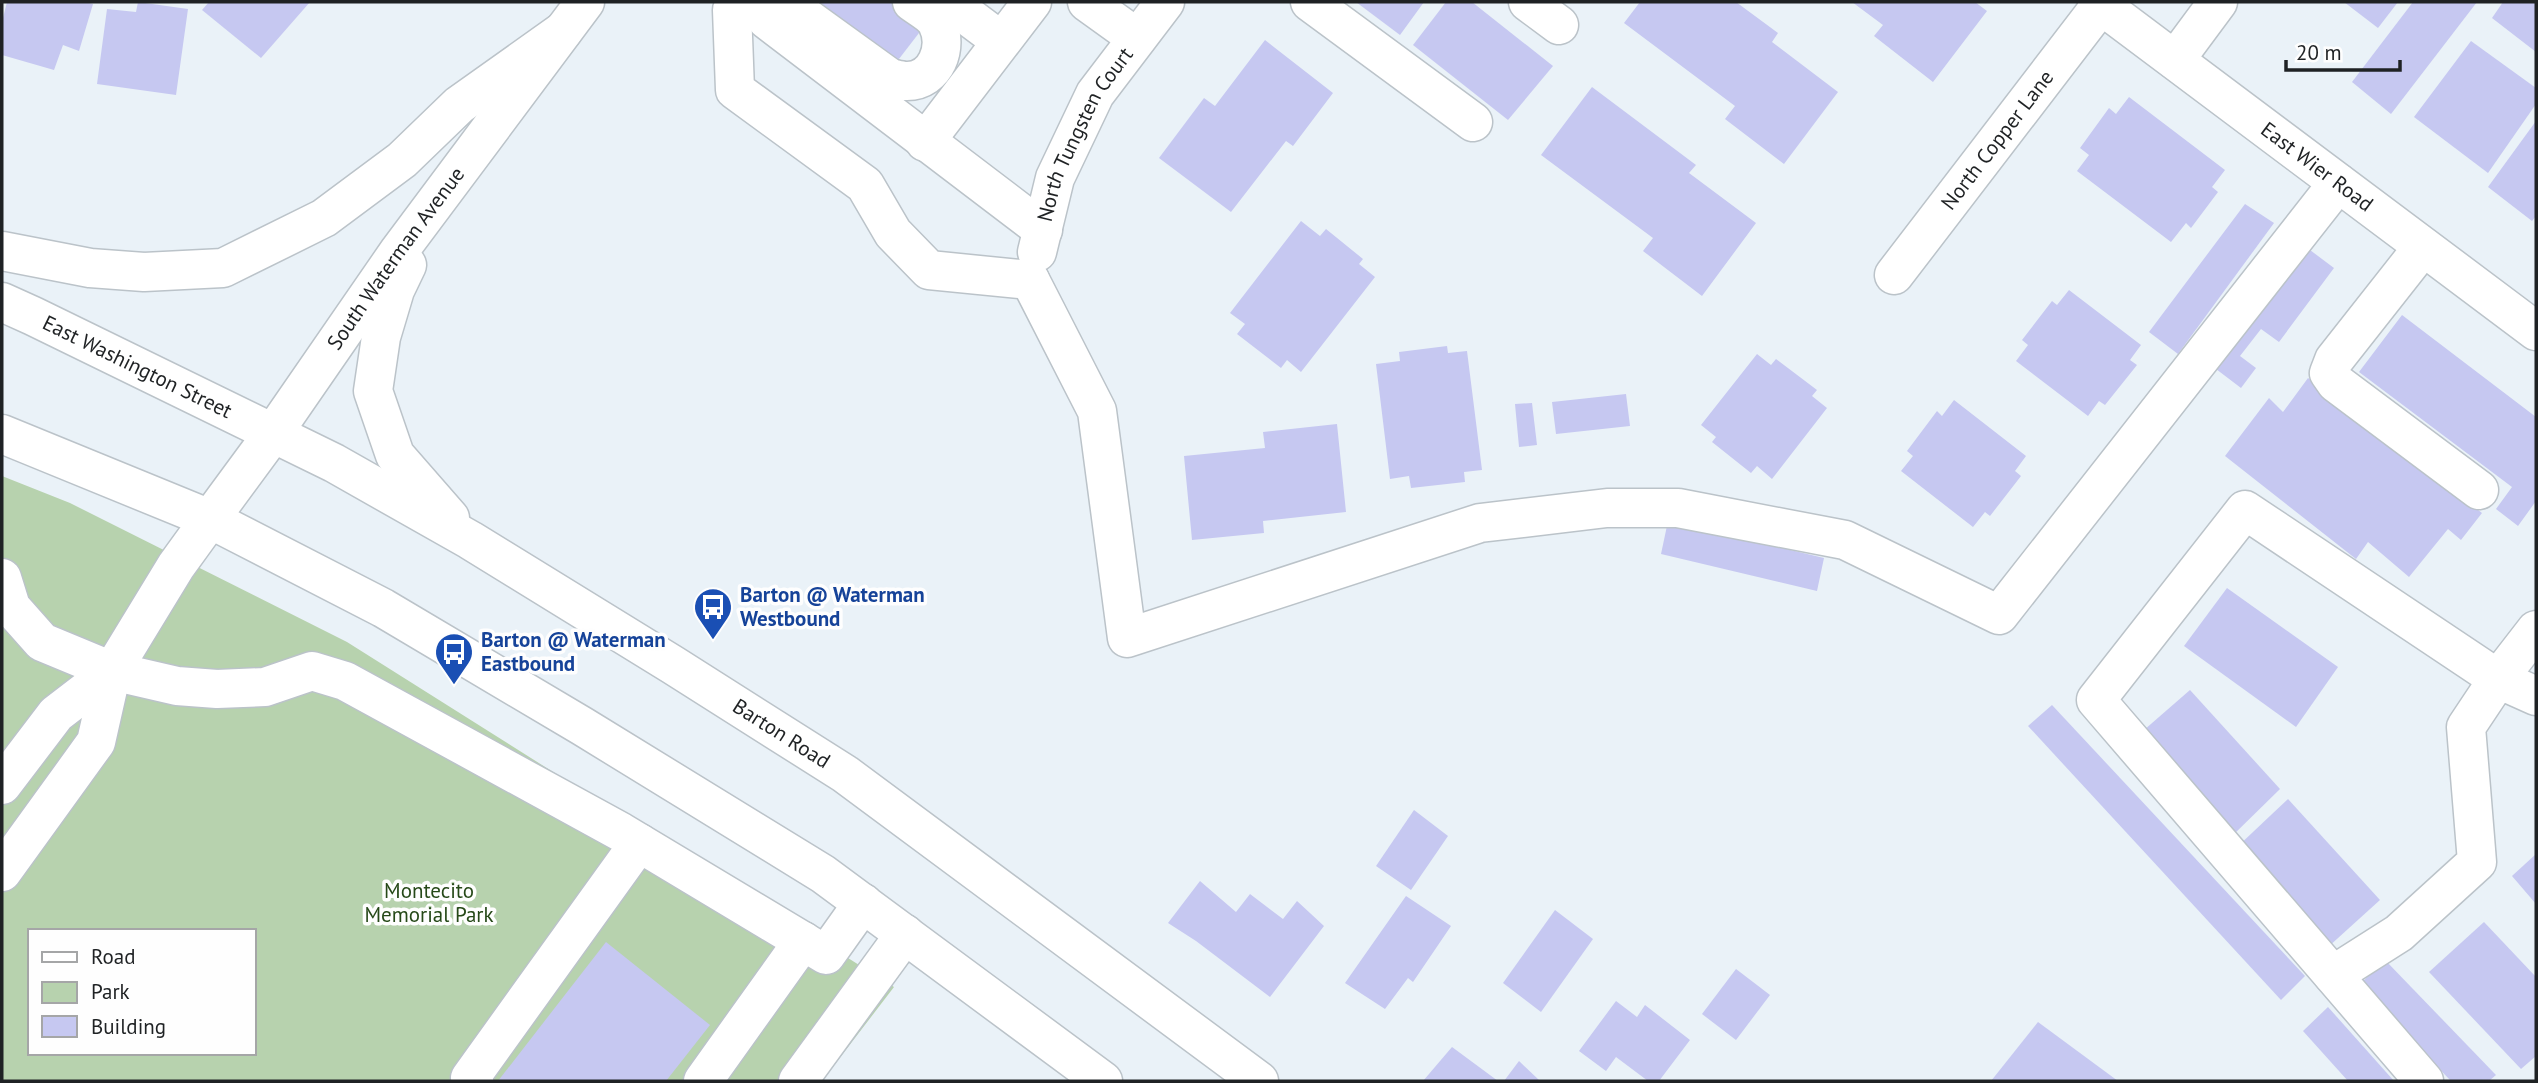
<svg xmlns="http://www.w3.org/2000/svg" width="2538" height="1083" font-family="'PT Sans',sans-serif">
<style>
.green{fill:#b7d2ae;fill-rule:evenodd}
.building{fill:#c6c8f1}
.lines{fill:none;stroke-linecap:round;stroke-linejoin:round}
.minor-casing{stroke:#bbc3c9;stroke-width:41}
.major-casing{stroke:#bbc3c9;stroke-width:41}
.minor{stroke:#fff;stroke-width:38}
.major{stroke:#fff;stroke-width:38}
.labels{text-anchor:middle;stroke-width:7;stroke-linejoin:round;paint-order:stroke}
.street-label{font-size:21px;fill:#1f2224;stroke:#fefefe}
.transit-label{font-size:21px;font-weight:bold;fill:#164399;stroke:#fefefe;text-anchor:start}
.park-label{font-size:21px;fill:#264918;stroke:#fefefe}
</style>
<rect width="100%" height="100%" fill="#eaf2f8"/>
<path class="green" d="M2,476L70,503L347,642L894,987L822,1081H2ZM30,931H254V1053H30Z"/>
<g class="building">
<polygon points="7,2 85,2 93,4 79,51 63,45 54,70 2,55 2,22"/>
<polygon points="138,2 188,9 176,95 97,84 107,9 136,12"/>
<polygon points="209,2 310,2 261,58 202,10"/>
<polygon points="806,2 905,2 929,20 892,68"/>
<polygon points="1356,2 1424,2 1400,35"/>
<polygon points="1446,2 1472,2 1553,66 1508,120 1413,45"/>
<polygon points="1640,2 1736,2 1778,33 1772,42 1838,92 1784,164 1725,119 1735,106 1624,23"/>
<polygon points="1852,2 1975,2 1987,11 1933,82 1874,36 1883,25"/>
<polygon points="2344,2 2398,2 2378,28"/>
<polygon points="2413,2 2477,2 2391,114 2352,82"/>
<polygon points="2503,2 2536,2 2536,52 2492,18"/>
<polygon points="1265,40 1333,93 1293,146 1286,141 1231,212 1159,158 1204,98 1215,106"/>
<polygon points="2471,41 2536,88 2536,104 2488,173 2414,117"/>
<polygon points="1592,87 1696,165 1689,173 1756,223 1702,296 1643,251 1653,238 1541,155"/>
<polygon points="2129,97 2225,170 2212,187 2218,192 2191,228 2186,223 2171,242 2077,171 2089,155 2080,148 2109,108 2116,114"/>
<polygon points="2536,121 2536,216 2532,221 2488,187"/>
<polygon points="2245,204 2274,223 2178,354 2149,332"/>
<polygon points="1301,221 1320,236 1326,229 1363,259 1359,264 1375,277 1301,372 1287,360 1281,368 1237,334 1245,324 1230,313"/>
<polygon points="2310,250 2334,268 2279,342 2261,329 2240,356 2256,368 2241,388 2216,369"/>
<polygon points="2069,290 2141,345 2130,360 2137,365 2105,405 2099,401 2088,416 2016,361 2028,345 2022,340 2052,301 2057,305"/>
<polygon points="2402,315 2536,417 2536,501 2518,526 2496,509 2512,487 2359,372"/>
<polygon points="1447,346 1448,353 1467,351 1482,470 1464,472 1465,482 1411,488 1409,476 1390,479 1376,364 1400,361 1399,352"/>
<polygon points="1757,354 1771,365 1776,359 1817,390 1812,396 1827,408 1772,479 1757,466 1751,473 1712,442 1716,437 1701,425"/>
<polygon points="2308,378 2482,513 2461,540 2448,529 2409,577 2368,542 2356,559 2225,456 2269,398 2283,412"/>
<polygon points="1626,394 1630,426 1556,434 1552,402"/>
<polygon points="1954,400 2026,456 2015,471 2021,476 1990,516 1985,512 1973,527 1901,471 1913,456 1907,451 1937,411 1942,416"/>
<polygon points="1532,403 1537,445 1519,447 1515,404"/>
<polygon points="1337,424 1346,512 1263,521 1264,533 1192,540 1184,456 1265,448 1263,432"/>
<polygon points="1668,521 1824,558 1817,591 1661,554"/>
<polygon points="2227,588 2338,667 2296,727 2184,646"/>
<polygon points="2190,690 2280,789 2229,839 2136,737"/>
<polygon points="2052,705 2305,976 2281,1000 2028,726"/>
<polygon points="2288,799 2380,900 2327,948 2236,848"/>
<polygon points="1414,810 1448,836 1411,890 1376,866"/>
<polygon points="2536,854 2536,904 2512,876"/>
<polygon points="1200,881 1236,912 1250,894 1283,919 1297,901 1324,926 1270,997 1196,941 1168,923"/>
<polygon points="1406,896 1451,926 1413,982 1408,978 1385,1009 1345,983"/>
<polygon points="1555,910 1593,939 1541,1012 1503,983"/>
<polygon points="2484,922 2536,977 2536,1056 2521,1069 2429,972"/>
<polygon points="606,942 710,1025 666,1081 498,1081"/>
<polygon points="2385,960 2496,1075 2489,1081 2451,1081 2359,985"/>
<polygon points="1736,969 1770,995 1736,1040 1702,1014"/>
<polygon points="1616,1001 1637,1017 1645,1005 1690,1040 1659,1081 1648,1081 1616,1057 1606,1071 1579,1051"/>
<polygon points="2328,1007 2394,1081 2348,1081 2303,1031"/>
<polygon points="2038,1022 2118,1081 1991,1081"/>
<polygon points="1452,1047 1498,1081 1423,1081"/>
<polygon points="1519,1061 1540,1081 1504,1081"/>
</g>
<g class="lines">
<defs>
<g id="minor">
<polyline points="738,2 732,10 735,90 865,185 893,233 929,270 1030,280"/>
<polyline points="755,2 767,20 1043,230"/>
<polyline points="949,2 1001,41"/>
<polyline points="1087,2 1137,38"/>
<polyline points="1310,2 1473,122"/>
<polyline points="1528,2 1559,25"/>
<path id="s1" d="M2097,2L2536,331"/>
<path d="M789,5L890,78C895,79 901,81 907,81C936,81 949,47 937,23C933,15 920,8 912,2"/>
<polyline points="2175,60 2218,2"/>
<polyline points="925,142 1032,2"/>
<polyline points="2423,247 2334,360 2329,373 2336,383 2479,490"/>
<path id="s2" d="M1037,252L1055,178L1095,94L1165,2"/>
<path id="s3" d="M1894,275L2101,5"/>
<polyline points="1030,280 1097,411 1127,638 1480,523 1607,508 1678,508 1845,540 1999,615 2338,183"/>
<polyline points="2,578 11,607 42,642 112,671 177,686 217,689 265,687 312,671 345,681 621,832 826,955 863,903"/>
<polyline points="2,785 56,714 112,671"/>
<polyline points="2,872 96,742 112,671 176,566 210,519"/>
<polyline points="2333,975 2399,933 2477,862 2466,727 2498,679 2536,630"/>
<polyline points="474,1081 470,1078 639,843"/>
<polyline points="703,1081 803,941"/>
<polyline points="798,1081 905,934"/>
<polyline points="2424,1081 2096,700 2245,510 2498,679 2536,696"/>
</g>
<g id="major">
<polyline points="2,251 90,268 144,272 223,268 324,218 402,160 459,105 563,31"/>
<polyline points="407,265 395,290 381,337 373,391 395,455 450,518"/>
<path id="s4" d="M2,302L33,316L334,463L470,540L673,665L845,774L1259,1081"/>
<polyline points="2,434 210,519 383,608 582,726 823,874 1103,1081"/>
<path id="s5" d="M210,519L274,432L399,251L585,2"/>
</g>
</defs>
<use href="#minor" class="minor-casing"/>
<use href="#major" class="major-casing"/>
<use href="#minor" class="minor"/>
<use href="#major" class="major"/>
</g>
<defs>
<symbol id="bus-pin" viewBox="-11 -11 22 30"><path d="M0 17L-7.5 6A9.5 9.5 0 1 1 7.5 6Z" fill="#1a4fb4" stroke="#fefefe"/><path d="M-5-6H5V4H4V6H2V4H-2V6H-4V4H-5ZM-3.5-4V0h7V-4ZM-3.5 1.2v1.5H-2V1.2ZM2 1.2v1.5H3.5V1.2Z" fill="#fff"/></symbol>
</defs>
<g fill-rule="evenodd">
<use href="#bus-pin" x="691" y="585" width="44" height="60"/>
<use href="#bus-pin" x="432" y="630" width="44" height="60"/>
</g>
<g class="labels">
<g class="street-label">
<text dy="7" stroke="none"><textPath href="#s2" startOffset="128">North Tungsten Court</textPath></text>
<text dy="7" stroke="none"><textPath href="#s3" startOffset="170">North Copper Lane</textPath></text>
<text dy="7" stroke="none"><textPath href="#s1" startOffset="275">East Wier Road</textPath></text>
<text dy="7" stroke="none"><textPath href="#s5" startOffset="320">South Waterman Avenue</textPath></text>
<text dy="7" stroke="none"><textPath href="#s4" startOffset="150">East Washington Street</textPath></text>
<text dy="7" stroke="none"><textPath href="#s4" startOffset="892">Barton Road</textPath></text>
</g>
<g class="transit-label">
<text x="740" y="602">Barton @ Waterman<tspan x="740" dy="24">Westbound</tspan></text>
<text x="481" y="647">Barton @ Waterman<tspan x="481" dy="24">Eastbound</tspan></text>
</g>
<g class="park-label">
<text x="429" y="898">Montecito<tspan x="429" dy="24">Memorial Park</tspan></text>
</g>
</g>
<rect width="2538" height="1083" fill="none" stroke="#1f2224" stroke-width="7"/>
<rect x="28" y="929" width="228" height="126" fill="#fefefe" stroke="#a5a6a7" stroke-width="2"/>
<rect x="42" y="952" width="35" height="10" fill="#ffffff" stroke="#a5a6a7" stroke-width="2"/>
<text x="91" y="964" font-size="21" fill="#1f2224">Road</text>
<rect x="42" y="982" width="35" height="21" fill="#b7d2ae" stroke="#a5a6a7" stroke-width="2"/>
<text x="91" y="999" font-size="21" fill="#1f2224">Park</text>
<rect x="42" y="1016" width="35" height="21" fill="#c6c8f1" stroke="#a5a6a7" stroke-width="2"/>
<text x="91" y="1034" font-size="21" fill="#1f2224">Building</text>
<path d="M2286 60v10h114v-10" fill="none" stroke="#1f2224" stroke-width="3.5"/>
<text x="2296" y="60" font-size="21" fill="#1f2224" stroke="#fefefe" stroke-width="5" paint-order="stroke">20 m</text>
</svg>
